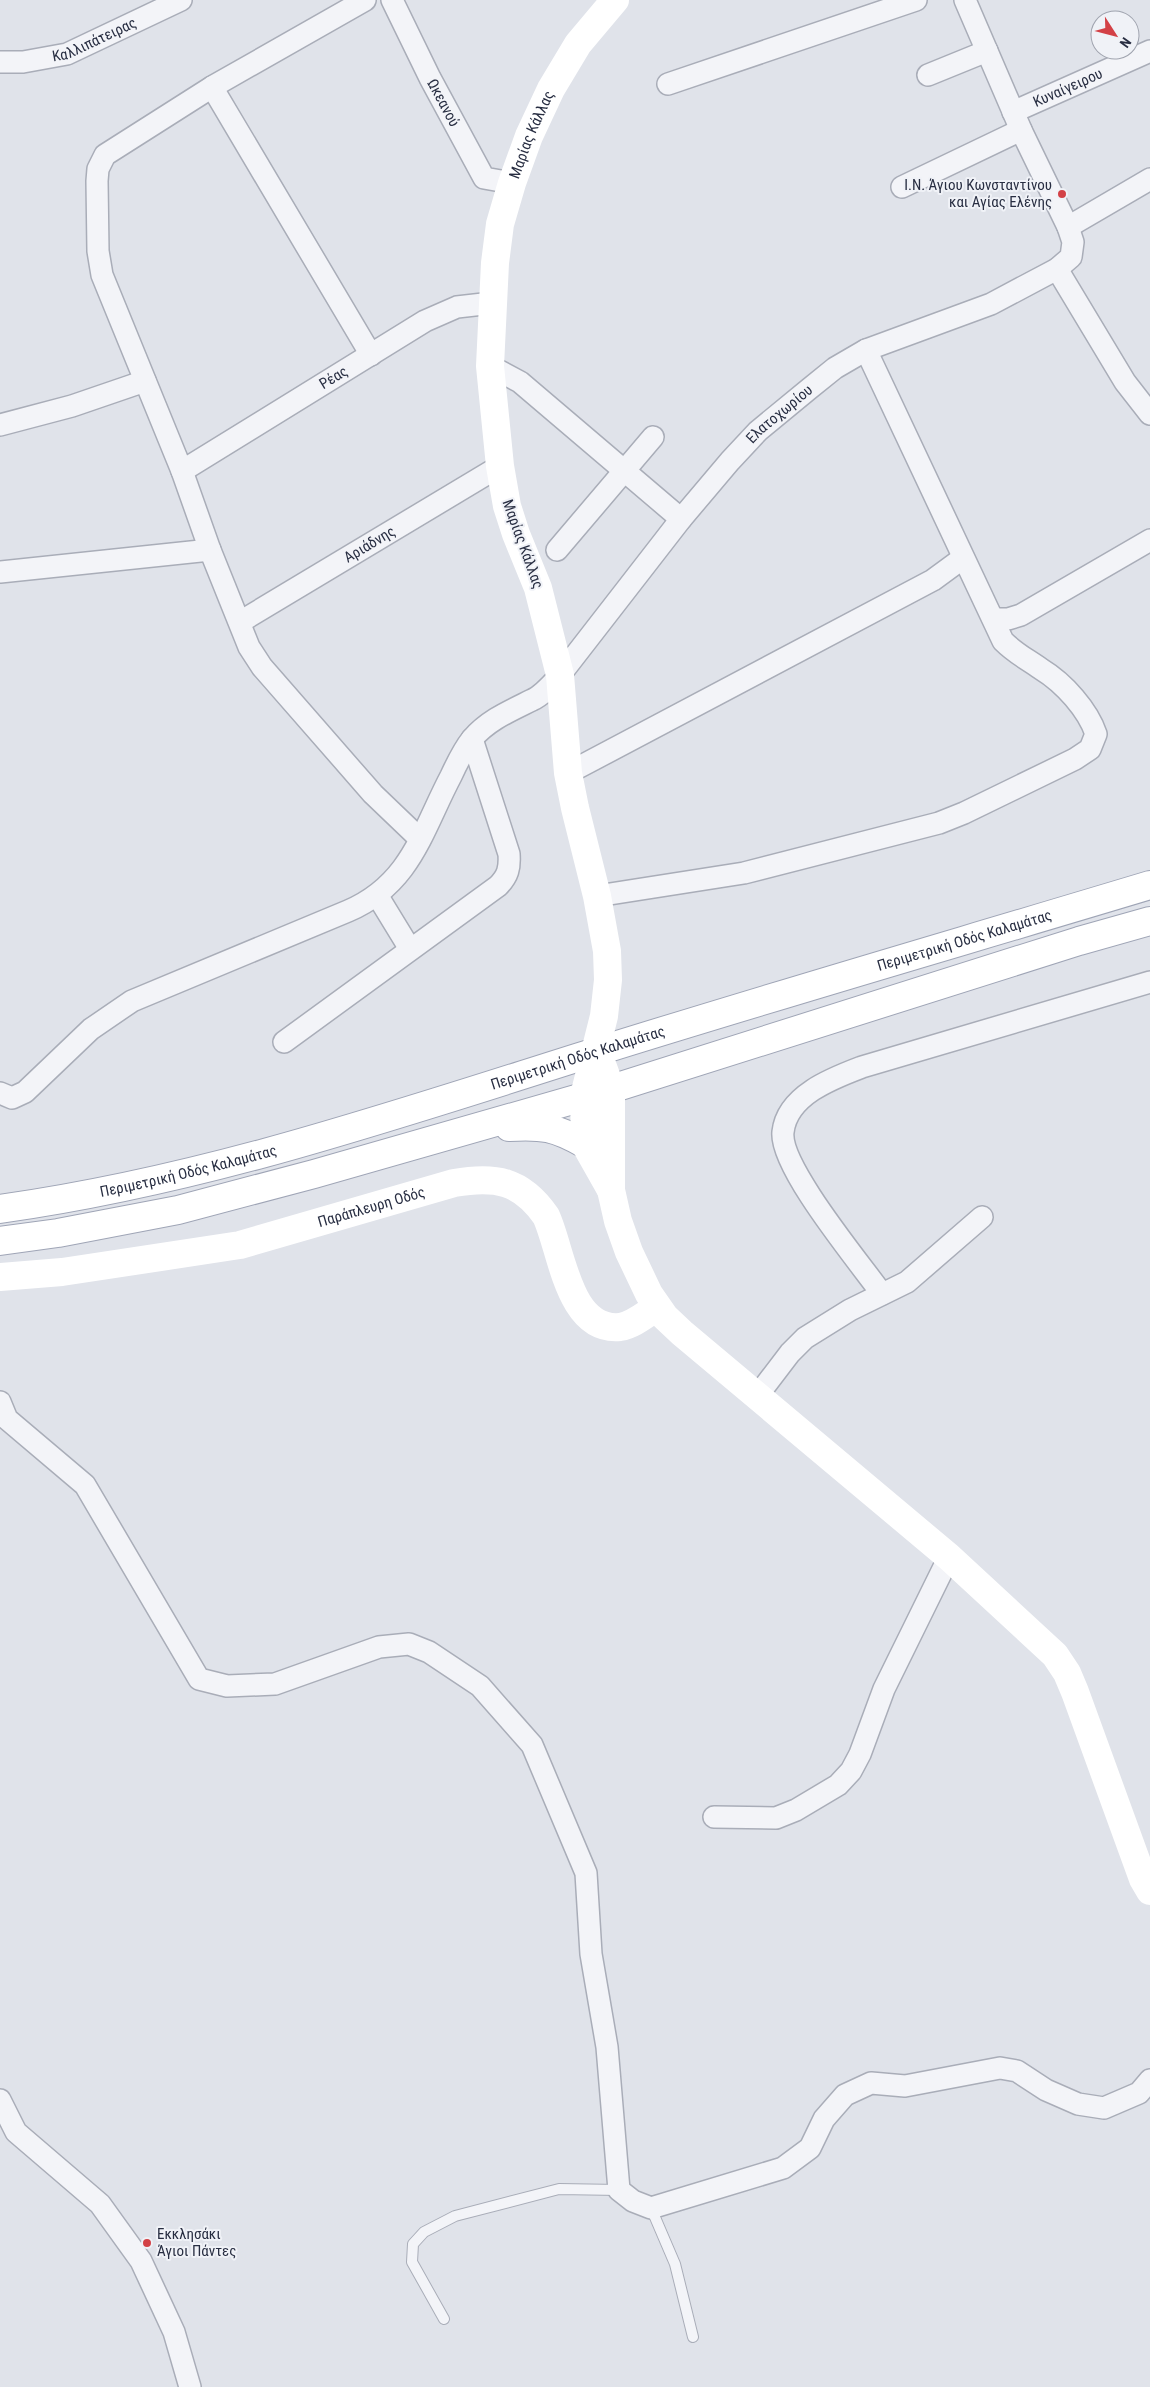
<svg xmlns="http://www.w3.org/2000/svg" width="1150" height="2387" font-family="'Roboto Condensed',sans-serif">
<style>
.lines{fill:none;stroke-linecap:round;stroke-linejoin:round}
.lane-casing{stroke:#a9adb8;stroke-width:12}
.street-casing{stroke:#a9adb8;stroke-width:24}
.primary-casing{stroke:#9fa5b6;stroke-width:30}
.lane{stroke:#f3f4f8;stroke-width:10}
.street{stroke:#f3f4f8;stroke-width:21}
.secondary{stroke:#fff;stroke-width:28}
.primary{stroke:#fff;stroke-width:28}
.poi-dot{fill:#d34146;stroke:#f0f2f7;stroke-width:2}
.labels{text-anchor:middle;stroke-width:4;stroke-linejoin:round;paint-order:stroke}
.street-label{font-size:15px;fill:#282e42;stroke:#f0f2f7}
.poi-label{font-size:15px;fill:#282e42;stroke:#f0f2f7;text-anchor:end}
</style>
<rect width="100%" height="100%" fill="#e0e3ea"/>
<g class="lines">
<defs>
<g id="lane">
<polyline points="651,2208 675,2264 693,2337"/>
<polyline points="444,2319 412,2262 413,2244 424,2232 455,2216 559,2189 619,2190"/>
</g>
<g id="street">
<polyline points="365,0 212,87 105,155 98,169 97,181 98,251 102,275 182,471 210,550 249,647 262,667 373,794 420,839"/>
<path id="s1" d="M392,0L430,78L484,178L512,183"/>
<path id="s2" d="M0,62H23L67,54L181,0"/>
<polyline points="928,75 987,51"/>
<polyline points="668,84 916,0"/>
<polyline points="212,87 371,355"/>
<path id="s3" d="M1013,112L1150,51"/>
<polyline points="902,187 1021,130"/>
<polyline points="1068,227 1150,179"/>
<polyline points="1057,269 1125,382 1150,414"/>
<polyline points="490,366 520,382 681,519"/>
<polyline points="0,425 72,406 145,381"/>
<path id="s4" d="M182,471L425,321L457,307L492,303"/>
<polyline points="557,550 653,437"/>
<polyline points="0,572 210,550"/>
<polyline points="994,619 1008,619 1021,615 1150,540"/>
<path id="s5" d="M240,622L500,466"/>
<polyline points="568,773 933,580 963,558"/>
<polyline points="377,895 410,949"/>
<path d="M597,896L744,873L939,823L964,813L1075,759L1090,749L1096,734C1088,710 1064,683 1041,669C1027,659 1016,654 1003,641L866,350"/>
<path d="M284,1042L498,886C508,876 510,868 509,854L472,739"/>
<path id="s6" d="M0,1093L12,1098L25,1092L91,1029L132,1001L348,911C411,884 422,831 451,776C457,763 463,750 472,739C488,720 510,711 532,700C543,695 552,684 560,675L681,519L730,461L758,431L809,389L835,368L866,350L991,304L1057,269L1071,257L1073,242L1068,227L1021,130L965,0"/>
<path d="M882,1294C859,1262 779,1166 783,1132C787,1095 833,1078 862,1067L1150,982"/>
<polyline points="758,1395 790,1353 805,1338 850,1310 907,1282 982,1217"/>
<polyline points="0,1402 7,1419 85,1485 199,1679 227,1686 275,1684 379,1647 409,1644 429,1652 480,1686 532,1745 586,1873 591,1954 607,2047 619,2190 633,2201 651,2208 783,2168 810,2148 824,2119 845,2095 871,2083 905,2086 1000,2068 1017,2071 1046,2090 1078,2104 1104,2108 1139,2093 1150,2080"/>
<polyline points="714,1817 776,1818 796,1810 838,1785 851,1771 860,1754 884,1689 949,1557"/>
<polyline points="0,2100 16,2132 100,2204 141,2261 174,2332 190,2387"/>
</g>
<g id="primary">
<path d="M509,1127C543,1125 555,1127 585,1144"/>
<path id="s9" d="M0,1209C206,1180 395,1115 592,1053C777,995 964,941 1150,885"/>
<polyline points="0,1241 58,1233 178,1210 314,1174 611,1089 1079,941 1150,921"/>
</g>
</defs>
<use href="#lane" class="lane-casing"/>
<use href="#street" class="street-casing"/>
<use href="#primary" class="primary-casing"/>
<use href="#lane" class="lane"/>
<use href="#street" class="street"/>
<g class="secondary">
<polyline points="603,1067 611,1089 611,1190 618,1221 629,1252 649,1294 665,1317 682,1333 949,1557 1055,1655 1067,1673 1075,1692 1143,1879 1150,1891"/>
<path id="s7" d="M611,1190L585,1144L584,1096L604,1016L608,980L607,951L597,896L575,808L568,773L560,675L538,588L516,534L507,506L500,466L490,366L495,263L500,224L512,183L529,136L551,89L578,44L615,0"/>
<path id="s8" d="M0,1277L62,1272L240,1245L454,1183C495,1176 521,1180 546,1216C562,1250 568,1332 620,1327C633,1325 646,1314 657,1307"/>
</g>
<use href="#primary" class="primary"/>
</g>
<g class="poi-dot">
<circle cx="1062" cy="194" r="5"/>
<circle cx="147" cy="2243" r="5"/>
</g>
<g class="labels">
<g class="street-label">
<text dy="5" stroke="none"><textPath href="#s2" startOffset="98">Καλλιπάτειρας</textPath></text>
<text dy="5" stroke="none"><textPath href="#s3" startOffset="60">Κυναίγειρου</textPath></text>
<text dy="5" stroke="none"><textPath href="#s1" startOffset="115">Ωκεανού</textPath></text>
<text dy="5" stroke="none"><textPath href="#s7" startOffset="1085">Μαρίας Κάλλας</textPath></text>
<text dy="5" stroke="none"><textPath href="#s4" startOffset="178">Ρέας</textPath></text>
<text dy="5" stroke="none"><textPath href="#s6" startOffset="1071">Ελατοχωρίου</textPath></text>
<text dy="5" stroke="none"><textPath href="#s5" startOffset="151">Αριάδνης</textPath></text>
<text transform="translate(523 544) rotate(70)" y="5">Μαρίας Κάλλας</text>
<text dy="5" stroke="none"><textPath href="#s9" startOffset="1002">Περιμετρική Οδός Καλαμάτας</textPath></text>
<text dy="5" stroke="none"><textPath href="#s9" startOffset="598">Περιμετρική Οδός Καλαμάτας</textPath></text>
<text dy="5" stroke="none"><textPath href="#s9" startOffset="192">Περιμετρική Οδός Καλαμάτας</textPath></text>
<text dy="5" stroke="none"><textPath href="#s8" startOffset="379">Παράπλευρη Οδός</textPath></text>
</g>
<g class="poi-label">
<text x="1052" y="190">Ι.Ν. Άγιου Κωνσταντίνου<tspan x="1052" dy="17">και Αγίας Ελένης</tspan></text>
<text x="157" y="2239" text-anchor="start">Εκκλησάκι<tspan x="157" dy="17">Άγιοι Πάντες</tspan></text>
</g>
</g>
<g transform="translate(1115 35) rotate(126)"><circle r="24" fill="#f0f2f7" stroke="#a0a4af"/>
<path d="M0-4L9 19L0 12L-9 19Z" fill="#d34146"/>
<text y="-8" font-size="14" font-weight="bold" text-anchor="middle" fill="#282e42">N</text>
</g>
</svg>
